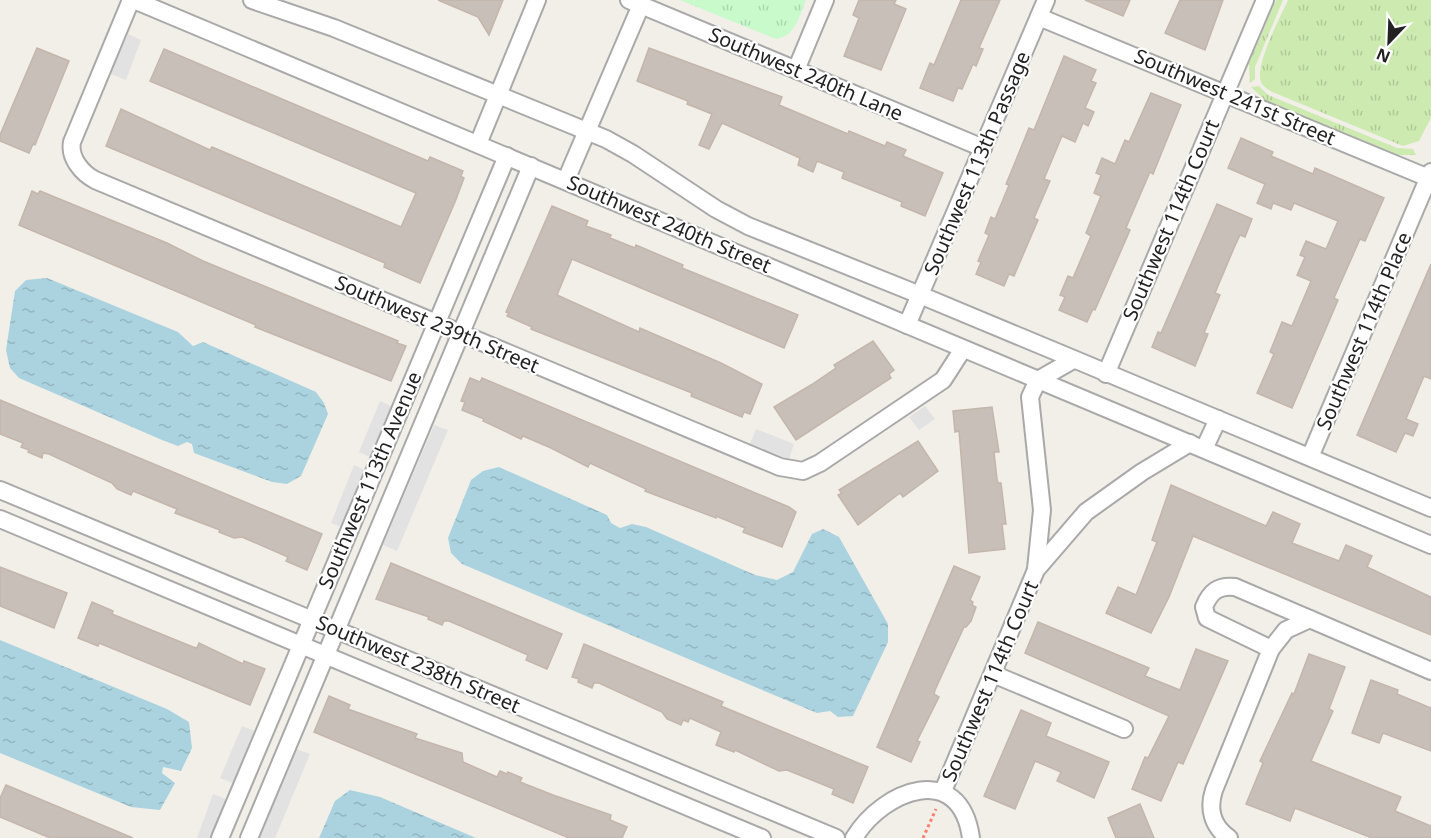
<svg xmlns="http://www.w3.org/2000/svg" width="1431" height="838" font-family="'Noto Sans',sans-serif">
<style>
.grass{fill:url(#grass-tufts)}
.park{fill:url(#park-tufts)}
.parking{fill:#e2e2e2}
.water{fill:url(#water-ripples)}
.building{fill:#c7bfb8;stroke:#c4b6ab;stroke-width:1.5}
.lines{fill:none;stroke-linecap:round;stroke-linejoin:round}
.minor-casing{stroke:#a9a9a9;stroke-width:20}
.path{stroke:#fa8072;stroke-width:3;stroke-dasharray:3 3;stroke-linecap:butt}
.minor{stroke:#fff;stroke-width:16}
.labels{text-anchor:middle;stroke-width:4.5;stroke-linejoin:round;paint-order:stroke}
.street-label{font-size:20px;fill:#222;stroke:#fff}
</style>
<defs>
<pattern id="grass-tufts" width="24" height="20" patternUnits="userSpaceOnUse" patternTransform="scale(1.5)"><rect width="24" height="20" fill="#cdebb0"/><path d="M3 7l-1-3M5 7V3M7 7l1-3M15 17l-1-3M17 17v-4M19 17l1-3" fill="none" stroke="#b0c997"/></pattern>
<pattern id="park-tufts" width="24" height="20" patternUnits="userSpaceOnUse" patternTransform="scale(1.5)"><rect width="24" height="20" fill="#c8facc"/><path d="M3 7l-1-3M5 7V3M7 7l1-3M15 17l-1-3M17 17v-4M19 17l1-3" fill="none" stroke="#acd6af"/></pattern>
<pattern id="water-ripples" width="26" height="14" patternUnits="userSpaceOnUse" patternTransform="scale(1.5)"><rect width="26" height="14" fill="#aad3df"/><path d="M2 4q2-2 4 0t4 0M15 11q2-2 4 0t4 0" fill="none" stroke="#92b5bf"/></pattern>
</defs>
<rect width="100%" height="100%" fill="#f2efe9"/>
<g class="grass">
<polygon points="1276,0 1283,0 1255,67 1255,79 1250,83 1249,63"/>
<path d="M1288,0H1431V118L1419,141L1403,146L1282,96C1275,93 1266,90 1262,84C1252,69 1281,16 1288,0Z"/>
<polygon points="1259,86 1268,95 1397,148 1413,149 1416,155 1396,155 1266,101 1251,87"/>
</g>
<path class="park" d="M680,0H806C799,16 796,36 776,39Z"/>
<g class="parking">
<polygon points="128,34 141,40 126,80 111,74"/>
<polygon points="380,401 393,407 372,458 359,452"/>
<polygon points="925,406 935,419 919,430 909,417"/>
<polygon points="434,425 448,430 397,551 383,545"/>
<polygon points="756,429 794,444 789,459 750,444"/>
<polygon points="354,465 367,471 344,528 331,523"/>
<polygon points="242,726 257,732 235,784 220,778"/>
<polygon points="296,749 310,754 275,838 259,838"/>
<polygon points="213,794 228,800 212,838 197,838"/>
</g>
<g class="water">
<polygon points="47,278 178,332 193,346 203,342 316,392 324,403 328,414 301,476 287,484 272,482 194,453 192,444 187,442 178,446 162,440 19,378 10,368 6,350 15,291 26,280"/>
<polygon points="499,467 607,515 611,523 620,528 632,524 646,527 755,575 777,580 793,572 812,534 823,529 839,537 888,624 888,642 853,716 838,717 830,711 817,713 462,564 451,553 448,538 471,480 483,471"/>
<polygon points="0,640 167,709 189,722 192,748 181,771 163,767 162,773 175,783 160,810 131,807 0,753"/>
<polygon points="350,790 380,797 476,838 319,838 335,801"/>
</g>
<g class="building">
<polygon points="438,0 503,0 489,35 478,17"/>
<polygon points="859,0 896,0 894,4 906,9 881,70 844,56 859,18 853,15"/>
<polygon points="961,0 1000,0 979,48 983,49 976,66 973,64 962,89 958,88 953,101 920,88 930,63 934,65"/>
<polygon points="1085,0 1130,0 1123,16"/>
<polygon points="1180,0 1223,0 1205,50 1165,33"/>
<polygon points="37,48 69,61 35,145 33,144 29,153 0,141 0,135"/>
<polygon points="649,48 782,97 779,105 848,134 849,131 885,146 887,142 906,150 903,156 943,173 925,216 901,206 902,202 842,178 844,172 817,161 813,172 798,165 800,158 722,123 709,149 699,145 712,114 687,104 688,101 637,81"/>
<polygon points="164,49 428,161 430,157 463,171 461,176 464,178 455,202 420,283 384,267 385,263 106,146 121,109 210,150 212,147 401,227 416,193 150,81"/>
<polygon points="1064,56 1096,70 1091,81 1096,83 1085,108 1094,112 1088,126 1083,123 1075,142 1062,136 1044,179 1050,181 1034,218 1038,220 1014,276 1009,274 1004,286 976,274 981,262 978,261 989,235 985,233 991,217 995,219 1009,185 1006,184 1016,160 1029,128 1034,130"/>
<polygon points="1151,93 1181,105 1153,174 1150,172 1131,216 1126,228 1130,230 1095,310 1093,309 1087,322 1059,310 1065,297 1060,295 1068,276 1073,278 1091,236 1086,233 1101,196 1094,193 1101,175 1096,173 1102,158 1115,164 1125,140 1129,142"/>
<polygon points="1241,138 1273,152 1271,156 1313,174 1315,168 1384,198 1365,241 1360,239 1334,298 1338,300 1292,408 1257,393 1274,354 1270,352 1282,322 1292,326 1311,281 1297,275 1305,257 1300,255 1306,241 1326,249 1338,221 1294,203 1291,210 1273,203 1271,209 1257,203 1265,184 1228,168"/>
<polygon points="32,191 38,194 40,191 167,243 203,261 398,341 397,343 406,346 391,381 255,327 256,325 19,225"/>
<polygon points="1217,204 1252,219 1245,237 1240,235 1234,248 1215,293 1220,295 1204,333 1208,334 1195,366 1152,347 1158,332 1161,333"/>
<polygon points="552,206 588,221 586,226 611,235 610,238 635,248 636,245 683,265 682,268 798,315 784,348 572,259 557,295 639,332 640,328 721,363 762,384 750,414 744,412 742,417 691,396 692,393 531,329 532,327 507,316 509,313 506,312"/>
<polygon points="1431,264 1431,379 1424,376 1406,419 1418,424 1413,436 1405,433 1396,452 1357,435"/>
<polygon points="873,341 894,370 889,374 891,378 796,440 774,407 811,385 836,368 834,365"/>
<polygon points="470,378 480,382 482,378 789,507 796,512 782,547 743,532 745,528 716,516 716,518 645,491 646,489 590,463 588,467 551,448 523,436 521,439 483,421 484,419 462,410 465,402 461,401"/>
<polygon points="0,400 322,534 307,570 286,561 288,557 242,537 234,538 219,532 220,530 175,513 177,509 133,491 131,495 117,489 112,483 49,454 43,453 42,458 28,452 29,450 21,447 23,443 0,434"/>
<polygon points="992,407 999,452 994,452 997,479 998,483 1001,483 1006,524 1002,524 1005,549 969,553 959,431 955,432 953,411"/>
<polygon points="918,441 938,471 903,497 900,493 858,525 838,495 842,493 839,490"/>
<polygon points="1171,485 1266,526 1273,512 1300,524 1292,543 1339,561 1346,545 1372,556 1367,567 1431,597 1431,635 1193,536 1169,597 1151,633 1106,613 1118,587 1136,595 1157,542 1152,540"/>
<polygon points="391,563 562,634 547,669 526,660 528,655 449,621 444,621 442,625 428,619 429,617 376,599"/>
<polygon points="954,566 980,577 970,600 973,602 972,605 976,607 971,621 966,627 964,627 935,690 934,694 939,697 917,741 920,742 911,762 877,747"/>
<polygon points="0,567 67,593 54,628 0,606"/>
<polygon points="92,602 113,611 112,614 193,647 197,648 199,643 243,664 244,661 265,669 250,705 99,643 98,646 78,638"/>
<polygon points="1038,622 1149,668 1145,676 1180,690 1196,649 1228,661 1183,764 1178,762 1161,801 1132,789 1145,757 1148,758 1169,716 1025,653"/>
<polygon points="584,644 723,702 721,706 868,767 853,803 832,794 834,789 787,770 779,771 735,750 734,752 716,745 721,732 690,718 688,722 683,720 681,725 667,719 662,712 599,683 594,683 592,688 578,682 579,679 572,677"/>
<polygon points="1309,654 1345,667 1329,709 1333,711 1311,761 1401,797 1395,811 1431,826 1431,838 1372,838 1295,808 1290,821 1246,804 1263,763 1260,761 1292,693 1294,694"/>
<polygon points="1371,680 1398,690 1397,694 1431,708 1431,751 1383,733 1379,743 1352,733"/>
<polygon points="329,696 350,705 348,709 417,734 415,738 462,753 463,762 497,777 500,771 507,774 508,772 522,778 520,782 553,795 611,815 610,820 627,827 622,838 569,838 314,732"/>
<polygon points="1021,710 1051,723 1046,736 1109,762 1094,798 1057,781 1061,772 1035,761 1015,809 984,796"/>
<polygon points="6,785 133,838 50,838 0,817 0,798"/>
<polygon points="1140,804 1154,838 1116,838 1108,818"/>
</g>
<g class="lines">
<defs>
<g id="minor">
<path d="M131,0L72,142C69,158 82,173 95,180L780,467L803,471L820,463L943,380L963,349"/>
<polyline points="134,0 1431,545"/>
<polyline points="252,0 334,28 606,139 633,154 716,209 748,226 920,295 1431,508"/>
<polyline points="629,0 983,148"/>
<polyline points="1039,17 1431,179"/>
<polyline points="796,70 825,0"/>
<polyline points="478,144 537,0"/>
<polyline points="566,180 641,5"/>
<polyline points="907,325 1046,0"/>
<polyline points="1106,374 1265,0"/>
<polyline points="1204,449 1218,419"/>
<polyline points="1310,457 1431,172"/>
<polyline points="0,490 836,838"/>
<polyline points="0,519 762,838"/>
<polyline points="1036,569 1042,510 1030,397 1038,380 1073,360"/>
<path d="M1271,649L1207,618L1204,607C1210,592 1218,585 1235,587L1431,671"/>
<polyline points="993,674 1124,729"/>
<polyline points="943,791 1036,570 1086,512 1142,472 1190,443"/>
<polyline points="220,838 507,156"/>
<polyline points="249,838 531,166"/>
<path d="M854,838C883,790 960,760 971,838"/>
<path d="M1229,838C1212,826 1208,808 1214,790L1271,649L1286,630L1310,619"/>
</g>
</defs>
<use href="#minor" class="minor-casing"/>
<polyline class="path" points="923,838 936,809"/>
<use href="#minor" class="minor"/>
</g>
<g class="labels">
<g class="street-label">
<text transform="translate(806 74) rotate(23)" y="7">Southwest 240th Lane</text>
<text transform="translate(1235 97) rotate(23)" y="7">Southwest 241st Street</text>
<text transform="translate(977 163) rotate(-67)" y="7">Southwest 113th Passage</text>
<text transform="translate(1171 220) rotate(-67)" y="7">Southwest 114th Court</text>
<text transform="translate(669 224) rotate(23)" y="7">Southwest 240th Street</text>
<text transform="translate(437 324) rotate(23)" y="7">Southwest 239th Street</text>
<text transform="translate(1364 331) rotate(-67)" y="7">Southwest 114th Place</text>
<text transform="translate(370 480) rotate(-67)" y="7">Southwest 113th Avenue</text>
<text transform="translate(418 664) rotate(23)" y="7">Southwest 238th Street</text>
<text transform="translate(990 681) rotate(-67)" y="7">Southwest 114th Court</text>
</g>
</g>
<g transform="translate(1389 42) rotate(203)" stroke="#ffffff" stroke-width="4.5" paint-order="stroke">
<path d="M0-4.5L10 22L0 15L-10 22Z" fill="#222222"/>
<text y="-9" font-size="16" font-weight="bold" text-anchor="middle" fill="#222222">N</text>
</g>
</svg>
